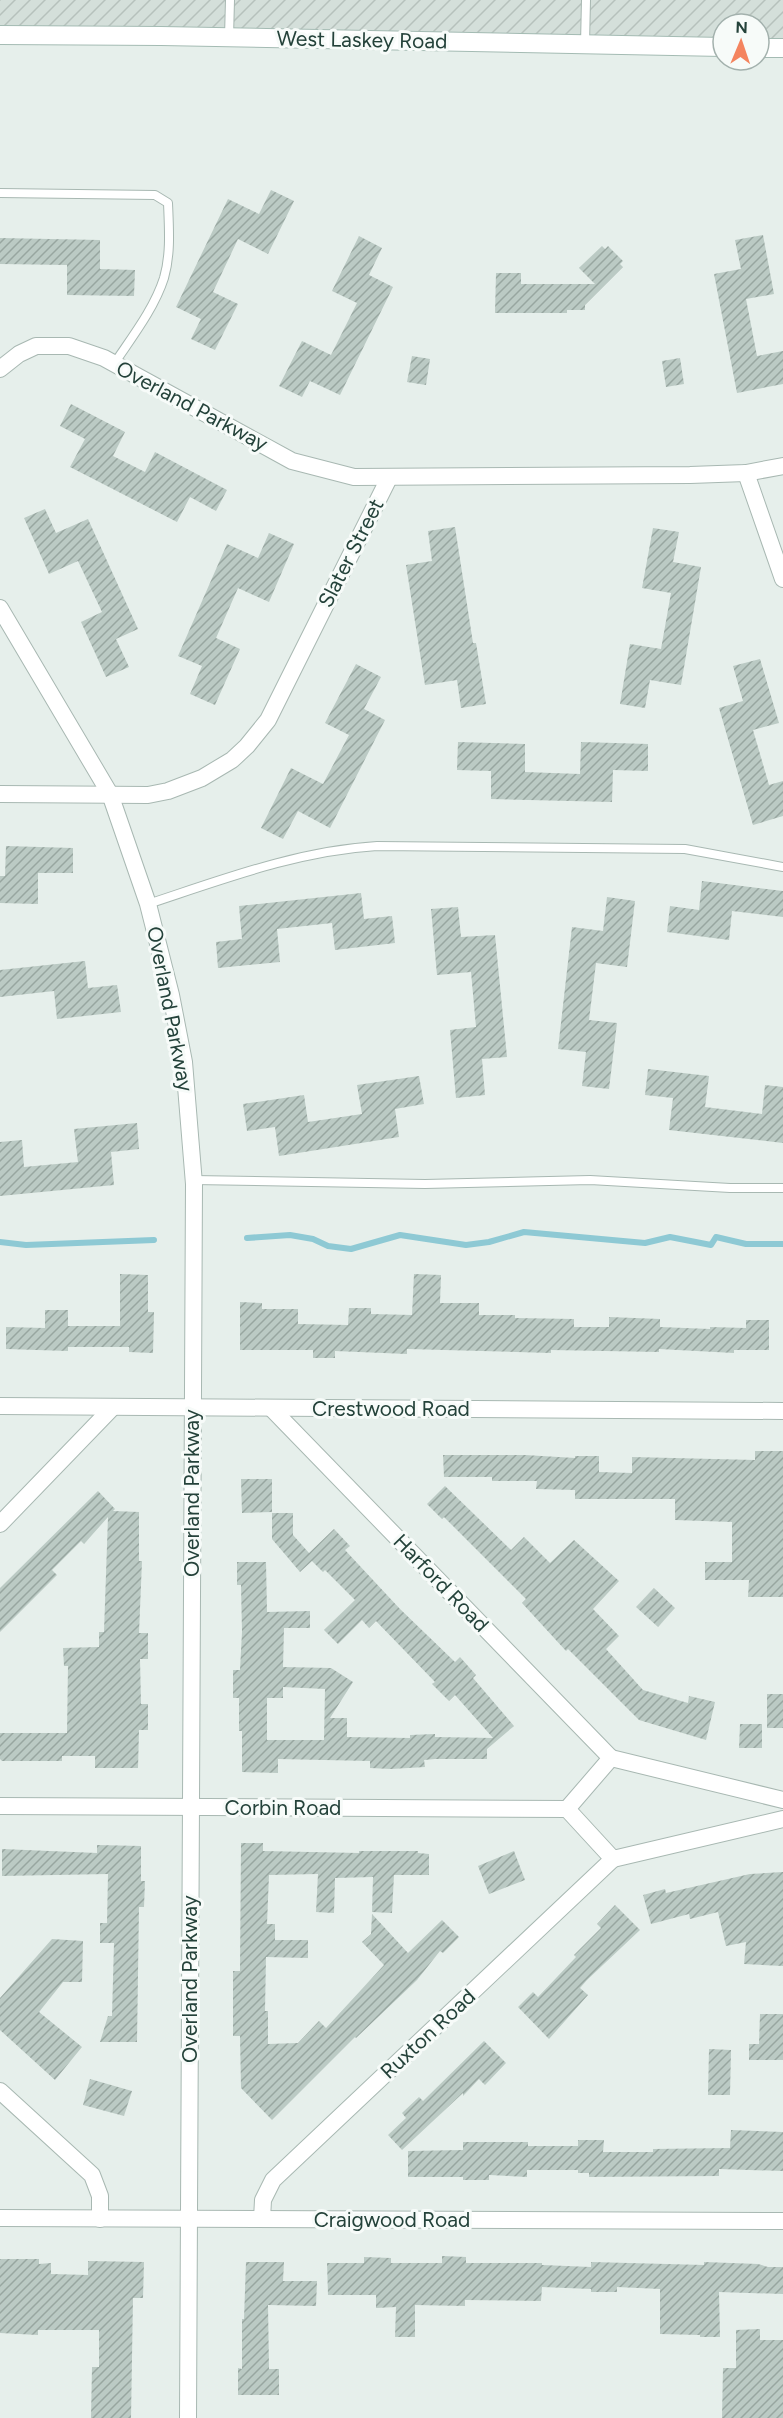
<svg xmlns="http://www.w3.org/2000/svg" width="783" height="2418" font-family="Figtree,sans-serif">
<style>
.industrial{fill:url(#industrial-furrows)}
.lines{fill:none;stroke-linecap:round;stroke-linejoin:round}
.stream{stroke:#8ec9d4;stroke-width:6}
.building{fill:url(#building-hatch);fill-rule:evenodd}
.service-casing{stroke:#a8b8b2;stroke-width:10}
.minor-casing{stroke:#a8b8b2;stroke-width:18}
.secondary-casing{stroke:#a4bbb3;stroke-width:20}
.service{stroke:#fff;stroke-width:8}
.minor{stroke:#fff;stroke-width:16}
.secondary{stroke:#fff;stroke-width:18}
.labels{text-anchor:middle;stroke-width:6;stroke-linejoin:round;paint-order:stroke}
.street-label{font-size:21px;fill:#24423a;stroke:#f7fbf9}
</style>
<defs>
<pattern id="industrial-furrows" width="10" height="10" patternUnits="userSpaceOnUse" patternTransform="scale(1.5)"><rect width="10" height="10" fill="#d4dfda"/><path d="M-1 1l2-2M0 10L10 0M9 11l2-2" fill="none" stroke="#b6c1bc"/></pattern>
<pattern id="building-hatch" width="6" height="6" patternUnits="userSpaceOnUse" patternTransform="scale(1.5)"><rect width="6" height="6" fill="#bbcac4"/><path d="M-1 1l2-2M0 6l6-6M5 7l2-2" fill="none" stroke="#98a6a0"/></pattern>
</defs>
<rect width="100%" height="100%" fill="#e6efeb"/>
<polygon class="industrial" points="0,0 783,0 783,49 759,48 759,24 723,24 723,48 0,36"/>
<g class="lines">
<g class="stream">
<polyline points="247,1238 290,1235 313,1239 328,1246 351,1249 400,1235 466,1245 489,1242 524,1232 645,1243 670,1237 711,1245 716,1237 746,1244 783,1244"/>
<polyline points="0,1242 26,1245 154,1240"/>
</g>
</g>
<g class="building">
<polygon points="271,190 294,201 268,254 238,239 213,292 238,304 215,350 191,339 201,319 176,307 228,199 259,214"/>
<polygon points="763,235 774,294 746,299 757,356 783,351 783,384 737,393 714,274 741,269 735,240"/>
<polygon points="359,236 382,248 369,275 393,287 340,395 310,381 302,397 279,386 302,341 331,355 357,303 332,291"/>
<polygon points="0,238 100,240 100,269 135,270 134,296 67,295 67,265 0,264"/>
<polygon points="602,246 605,249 608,246 623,261 620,264 623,267 585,305 585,310 567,310 567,313 495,313 496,273 521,273 521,284 595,284 579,268"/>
<polygon points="412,356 430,359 426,385 407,382"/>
<polygon points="680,358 684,384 666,387 662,361"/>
<polygon points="71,404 125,432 113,456 145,472 155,452 227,490 216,511 190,497 177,522 70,467 85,439 60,426"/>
<polygon points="45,509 56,533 88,519 138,629 116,639 129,667 106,677 81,622 102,612 78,561 49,574 24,518"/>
<polygon points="455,527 473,643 476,643 486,704 461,708 457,680 425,685 406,565 432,561 428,531"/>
<polygon points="653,528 679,532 673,562 701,567 681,685 650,680 645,708 620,704 630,644 661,649 671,593 642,588"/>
<polygon points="269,533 294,544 269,602 238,588 216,638 240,649 215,705 190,694 202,666 178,656 227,544 258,558"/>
<polygon points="760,659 779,723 753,730 769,785 783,781 783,816 753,825 719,708 743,701 733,666"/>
<polygon points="356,664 381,677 364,709 385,720 330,828 298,811 283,839 261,828 291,768 323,784 349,735 325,723"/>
<polygon points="458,742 525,744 525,772 580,774 581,742 648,744 648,771 613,770 612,802 491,799 491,771 457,770"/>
<polygon points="6,846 73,848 73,873 38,873 38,904 0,903 0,876 5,876"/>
<polygon points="702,881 783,891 783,917 732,911 729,940 667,932 670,906 699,910"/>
<polygon points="361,893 364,919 392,916 395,943 335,950 332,923 277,929 280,962 218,968 216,942 242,939 239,906"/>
<polygon points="607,897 635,901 627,967 596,963 589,1020 617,1023 609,1089 582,1086 586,1052 558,1049 572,927 603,931"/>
<polygon points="458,907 461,937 495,935 507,1057 482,1059 485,1095 456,1098 450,1030 476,1027 471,972 437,975 431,909"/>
<polygon points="85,961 88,988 117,985 121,1012 57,1019 54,991 0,997 0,970"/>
<polygon points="648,1069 709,1076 705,1107 762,1114 765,1085 783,1087 783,1143 669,1130 673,1098 645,1095"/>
<polygon points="419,1076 424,1104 395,1109 399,1137 279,1156 275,1127 247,1131 243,1104 304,1095 308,1122 362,1114 357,1085"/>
<polygon points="137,1123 139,1149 111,1152 114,1185 0,1196 0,1142 22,1140 24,1167 78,1162 74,1129"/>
<polygon points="120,1274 148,1275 148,1312 154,1312 153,1353 129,1352 129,1347 68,1347 68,1351 6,1349 6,1327 45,1328 45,1310 68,1310 68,1326 120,1326"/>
<polygon points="414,1274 441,1275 440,1303 479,1303 479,1315 515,1315 515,1318 574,1319 574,1327 609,1327 609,1317 660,1319 660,1327 710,1329 710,1327 746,1328 746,1320 769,1320 769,1350 734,1350 734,1353 659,1349 659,1352 551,1350 551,1353 407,1349 407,1354 335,1351 335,1358 313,1358 313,1350 240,1350 240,1302 262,1303 262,1309 298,1309 298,1324 348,1325 349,1308 371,1308 371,1314 412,1315"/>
<polygon points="755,1451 783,1451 783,1597 748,1597 749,1580 705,1580 705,1562 732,1562 732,1522 675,1520 675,1499 575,1499 575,1490 536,1489 537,1481 492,1481 492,1477 444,1477 443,1455 525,1455 575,1458 575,1456 599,1456 599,1472 632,1473 632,1457 755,1460"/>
<polygon points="241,1479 272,1479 272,1512 242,1513"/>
<polygon points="445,1486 511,1550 524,1537 550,1563 574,1540 619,1581 593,1609 619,1636 606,1649 643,1690 688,1703 689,1696 715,1702 706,1740 639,1720 568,1649 566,1651 522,1603 526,1599 444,1517 442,1519 427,1504"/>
<polygon points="98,1491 115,1509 113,1511 139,1512 139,1561 142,1561 139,1633 148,1633 148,1659 140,1659 141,1704 148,1704 148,1730 139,1730 138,1768 95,1768 95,1756 62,1756 62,1761 2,1761 0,1759 0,1733 67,1733 68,1666 64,1666 63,1648 99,1647 99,1632 104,1632 108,1517 84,1544 81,1541 52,1570 57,1575 0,1632 0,1588"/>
<path d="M272,1513H293V1535L309,1553L334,1529L350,1546L345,1550L400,1609L455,1662L460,1657L476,1675L473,1678L514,1726L487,1749V1759H435L424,1760L425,1767L391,1769L370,1768V1761L278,1759V1773L242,1772V1731H239V1698H233V1670H240L242,1632L241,1585H237V1562H266L267,1612L310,1611V1628H284L283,1667L331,1668L353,1682L330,1718H347V1737L410,1738V1735L435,1734V1737L493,1738L455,1695L449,1701L432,1684L435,1682L376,1621L369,1628L362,1620L338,1644L324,1630L355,1600L325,1570L323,1572L312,1561L300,1572L272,1539ZM283,1687L325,1689L324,1740H267V1698H283Z"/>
<polygon points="654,1588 675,1608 658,1627 636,1607"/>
<rect x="767" y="1694" width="16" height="34"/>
<polygon points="740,1724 762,1724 762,1748 739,1748"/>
<polygon points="241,1843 263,1843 263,1851 359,1853 359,1851 418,1851 418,1853 429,1854 429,1875 394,1875 392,1913 372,1912 373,1877 335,1878 334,1913 316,1912 318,1874 269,1875 267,1924 275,1924 275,1940 308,1940 308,1958 266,1957 265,2011 268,2011 268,2044 298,2043 319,2021 326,2028 384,1965 362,1942 371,1934 372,1914 408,1953 442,1920 459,1937 443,1953 440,1951 417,1980 356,2038 355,2037 272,2120 241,2088 240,2036 233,2036 233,1971 240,1971"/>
<polygon points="97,1845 141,1846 141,1881 145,1881 144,1907 139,1907 137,2042 100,2042 108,2016 112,2016 114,1943 100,1943 100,1923 107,1923 108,1874 2,1876 2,1849 97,1853"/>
<polygon points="514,1851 525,1880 489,1894 478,1866"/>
<polygon points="783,1872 783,1966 744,1964 746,1942 726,1946 718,1912 690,1919 689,1914 651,1924 643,1895 665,1889 666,1893 750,1874"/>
<polygon points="615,1905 640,1930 587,1980 580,1988 588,1995 549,2039 518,2007 533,1992 538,1997 576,1957 574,1955 601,1928 597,1924"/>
<polygon points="52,1939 83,1941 82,1982 63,1982 39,2012 82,2047 55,2080 0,2030 0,1998"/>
<polygon points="760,2014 783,2014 783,2060 749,2060 749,2044 759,2044"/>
<polygon points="484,2041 506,2063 485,2085 479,2079 463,2096 463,2093 402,2150 388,2135 406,2118 402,2113 419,2097 423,2101"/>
<polygon points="709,2049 731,2050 730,2095 708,2095"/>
<polygon points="90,2079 132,2091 124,2116 83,2105"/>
<polygon points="731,2130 783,2132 783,2171 719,2169 719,2176 589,2177 589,2173 578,2173 578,2170 527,2170 527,2177 489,2175 489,2180 463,2180 463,2177 408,2177 408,2151 463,2150 463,2142 528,2142 528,2146 578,2146 578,2140 604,2140 603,2152 653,2152 653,2149 730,2148"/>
<polygon points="442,2256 466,2257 466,2263 542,2263 542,2265 591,2267 591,2262 704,2265 704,2262 758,2264 768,2267 783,2267 783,2294 719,2292 720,2337 700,2337 700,2335 660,2334 660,2289 617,2287 617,2292 591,2292 591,2289 542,2287 541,2301 465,2300 465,2306 415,2305 415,2337 395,2337 396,2307 376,2308 376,2295 328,2295 327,2263 364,2263 364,2257 391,2258 391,2263 442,2263"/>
<polygon points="0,2259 39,2259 39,2264 51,2263 51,2274 88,2275 88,2261 144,2262 143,2298 133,2298 131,2418 91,2418 92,2367 99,2367 99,2330 38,2330 38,2335 0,2333"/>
<polygon points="246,2262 284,2262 283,2281 317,2281 316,2306 268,2305 269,2369 279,2369 279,2395 238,2395 238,2368 242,2369 242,2319 244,2319"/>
<polygon points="760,2329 760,2340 783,2340 783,2418 722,2418 723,2368 736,2368 736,2330"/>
</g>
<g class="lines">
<defs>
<g id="service">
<polyline points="229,37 230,0"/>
<polyline points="585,44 586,0"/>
<path d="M0,193L155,195L168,203C169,228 171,254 164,278C154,309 132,337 114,364"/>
<path d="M148,904C224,879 297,851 377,846L685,849L783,867"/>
<polyline points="193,1180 425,1184 590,1180 730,1188 783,1188"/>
</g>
<g id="minor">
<polyline points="0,369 19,354 36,346 69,346 104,358 292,461 354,477 690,475 746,473 783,466"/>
<polyline points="746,473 783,579"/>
<polyline points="0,608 110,794 148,904 171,995 184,1062 194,1184 188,2418"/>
<polyline points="0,794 148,795 168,791 202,778 232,760 247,746 268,720 389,478"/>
<polyline points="0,1406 783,1411"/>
<polyline points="271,1408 611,1758"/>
<polyline points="0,1524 113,1407"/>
<polyline points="611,1758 783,1800"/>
<polyline points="0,1806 567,1809 613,1859 783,1819"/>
<polyline points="567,1809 611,1758"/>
<polyline points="0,2091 92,2175 100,2196 100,2219"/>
<polyline points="0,2218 783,2221"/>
<polyline points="262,2219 263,2200 273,2180 613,1859"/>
</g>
<g id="secondary">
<polyline points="0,35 161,36 723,47"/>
<polyline points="759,48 783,48"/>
</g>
</defs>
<use href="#service" class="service-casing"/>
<use href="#minor" class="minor-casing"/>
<use href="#secondary" class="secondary-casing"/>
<use href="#service" class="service"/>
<use href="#minor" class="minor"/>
<use href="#secondary" class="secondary"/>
</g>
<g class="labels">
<g class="street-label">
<text transform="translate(362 40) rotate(1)" y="7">West Laskey Road</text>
<text transform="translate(192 406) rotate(28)" y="7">Overland Parkway</text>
<text transform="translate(351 553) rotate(-63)" y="7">Slater Street</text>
<text transform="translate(170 1009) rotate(79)" y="7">Overland Parkway</text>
<text x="391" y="1416">Crestwood Road</text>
<text transform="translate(192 1493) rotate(-90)" y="7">Overland Parkway</text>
<text transform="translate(441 1583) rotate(46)" y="7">Harford Road</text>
<text x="283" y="1815">Corbin Road</text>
<text transform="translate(190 1979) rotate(-90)" y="7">Overland Parkway</text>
<text transform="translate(428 2034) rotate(-43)" y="7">Ruxton Road</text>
<text x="392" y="2227">Craigwood Road</text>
</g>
</g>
<g transform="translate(741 42) rotate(2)"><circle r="28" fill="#f7fbf9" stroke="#a3b1ad" stroke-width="1.5"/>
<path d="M0-4.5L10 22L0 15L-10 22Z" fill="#f4845f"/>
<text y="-9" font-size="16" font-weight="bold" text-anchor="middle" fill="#24423a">N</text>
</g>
</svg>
